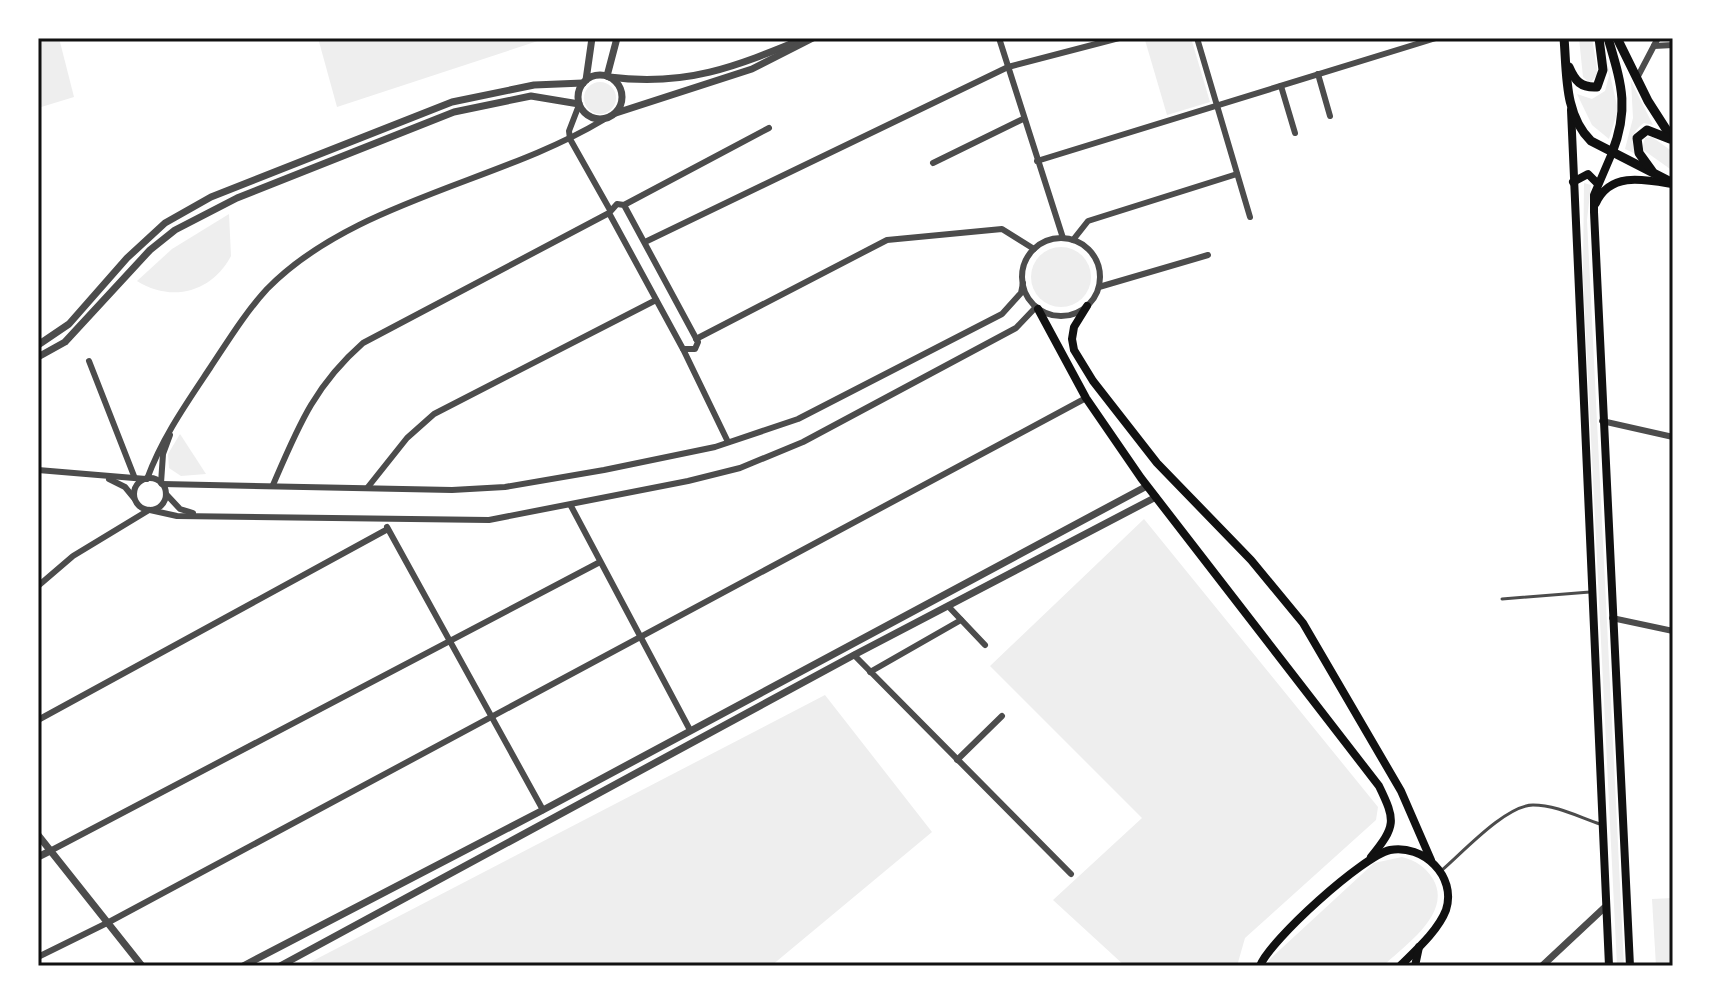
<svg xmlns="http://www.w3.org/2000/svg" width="1711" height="1004" font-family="Manrope,sans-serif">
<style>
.green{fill:#eee}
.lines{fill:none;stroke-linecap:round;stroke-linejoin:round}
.service{stroke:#4c4c4c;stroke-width:3}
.minor{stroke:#4c4c4c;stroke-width:6}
.tertiary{stroke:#4c4c4c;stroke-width:7}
.secondary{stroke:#111;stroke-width:8}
.primary{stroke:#111;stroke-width:9}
.neatline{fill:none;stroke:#111;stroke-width:3}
</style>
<rect width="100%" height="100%" fill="#fff"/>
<g class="green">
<polygon points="38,38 59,38 74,97 38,108"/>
<polygon points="318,38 547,38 337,107"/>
<polygon points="1152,38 1191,38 1210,102 1167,115 1145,40"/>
<polygon points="1579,38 1592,38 1598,74 1590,83 1583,77"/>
<polygon points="1606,57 1618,110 1609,139 1592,125 1577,94 1592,99 1605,91 1609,76"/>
<path d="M1631,81L1653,125L1644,123C1632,131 1629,144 1638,155L1625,149L1633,118Z"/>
<circle cx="600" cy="98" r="16"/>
<polygon points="1652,137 1673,152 1673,171 1642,149 1645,138"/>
<polygon points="1584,183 1591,185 1587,220 1624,966 1617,966 1583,276"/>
<path d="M229,214L231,256C212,292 172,303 137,281L172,249Z"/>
<circle cx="1061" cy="277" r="30"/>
<polygon points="180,434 206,474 181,476 169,468 168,454"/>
<polygon points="1144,519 1378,807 1376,820 1245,938 1237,966 1125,966 1053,900 1142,818 990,666"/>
<polygon points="825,695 932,832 771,966 303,966"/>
<path d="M1402,857C1416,861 1425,866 1433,879C1453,913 1405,945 1383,966H1267L1269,960L1374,863Z"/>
<polygon points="1673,898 1673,966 1656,966 1652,899"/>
</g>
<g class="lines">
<g class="service">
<polyline points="1502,599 1590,592"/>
<path d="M1442,870C1463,852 1506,805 1533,805C1556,805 1579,817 1600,824"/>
</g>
<g class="minor">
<polyline points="999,38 1063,238"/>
<polyline points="1197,38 1250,217"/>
<polyline points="1654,46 1673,45"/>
<polyline points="1318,74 1330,116"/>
<polyline points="1637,78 1658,38"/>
<polyline points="1281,86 1295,133"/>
<polyline points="579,105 569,131 570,139 610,210"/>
<polyline points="1037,161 1436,38"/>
<polyline points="933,163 1023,119"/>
<polyline points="624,205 769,128"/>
<circle cx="1061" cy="277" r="39"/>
<polyline points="1073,240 1088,221 1237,174"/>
<polyline points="645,242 1008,67 1119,38"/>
<polyline points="1099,287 1208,255"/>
<polyline points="696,339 887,240 1002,229 1034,249"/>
<polyline points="683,349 728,442"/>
<polyline points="89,361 134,476"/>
<polyline points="1602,421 1673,437"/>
<polyline points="38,470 146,479"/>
<circle cx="150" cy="494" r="16"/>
<polyline points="109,479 125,487 134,498"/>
<path d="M147,479C162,438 186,404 210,368C228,341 245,313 267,289C353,201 500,182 603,120"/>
<polyline points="161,483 163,454 170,435"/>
<polyline points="162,484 452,490 505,487 604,470 715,447 798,419 1002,314 1021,293 1023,283"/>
<path d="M273,485C298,427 314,386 363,343L609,213L617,204L624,205L698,342L695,349H683L609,213"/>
<polyline points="368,487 407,438 434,414 656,300"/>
<polyline points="166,494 180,509 193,513"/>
<polyline points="571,506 690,730"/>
<polyline points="150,510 177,516 489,520 688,481 740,468 803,442 1016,328 1036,307"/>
<polyline points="387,527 543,810"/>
<polyline points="38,586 73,556 149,510"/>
<polyline points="948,606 985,645"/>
<polyline points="1612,618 1673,631"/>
<polyline points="854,655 1071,874"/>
<polyline points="870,672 961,620"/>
<polyline points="38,720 386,530"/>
<polyline points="957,760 1002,716"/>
<polyline points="50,851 600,562"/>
<polyline points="38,957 109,922 1086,398"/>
</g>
<g class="tertiary">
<circle cx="600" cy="97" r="22"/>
<polyline points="607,76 617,38"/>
<path d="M609,77C686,87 735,67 805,38"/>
<polyline points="586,80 592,38"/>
<polyline points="616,113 752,69 813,38"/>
<polyline points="38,345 69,324 127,258 165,223 211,197 452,102 534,85 583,83"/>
<polyline points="38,357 65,342 150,250 175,230 237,198 454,112 531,96 579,104"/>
<polyline points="38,835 142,966"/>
<polyline points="38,857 50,851"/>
<polyline points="243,966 543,810 1147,486"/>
<polyline points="280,966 854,655 1156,497"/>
<polyline points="1542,966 1604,908"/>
</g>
<g class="secondary">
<polyline points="1571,110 1609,966"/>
<polyline points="1612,153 1594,195 1594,212 1630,966"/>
<polyline points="1573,182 1588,174 1598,184"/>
<path d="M1596,203C1610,172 1643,179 1672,184"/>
<polyline points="1087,306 1074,327 1072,339 1074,350 1093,381 1157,463 1251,560 1303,623 1401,791 1431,860"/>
<path d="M1038,309L1086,398L1141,478L1379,786C1396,821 1396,826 1371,857"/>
<path d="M1260,966C1270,940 1363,856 1390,850C1423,844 1457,876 1446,910C1438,931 1415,951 1400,966"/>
<polyline points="1415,966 1419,947"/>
</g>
<g class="primary">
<path d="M1564,38C1567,73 1564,115 1591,141L1673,183"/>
<path d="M1608,38C1621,83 1630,107 1612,153"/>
<polyline points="1617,38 1648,101 1673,140"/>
<path d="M1569,67C1575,81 1581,88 1597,87L1603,70L1599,38"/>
<polyline points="1652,171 1639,153 1637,138 1647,130 1670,139"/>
</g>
</g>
<rect width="1711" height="1004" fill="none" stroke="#ffffff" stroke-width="80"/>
<rect x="40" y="40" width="1631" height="924" class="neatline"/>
</svg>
